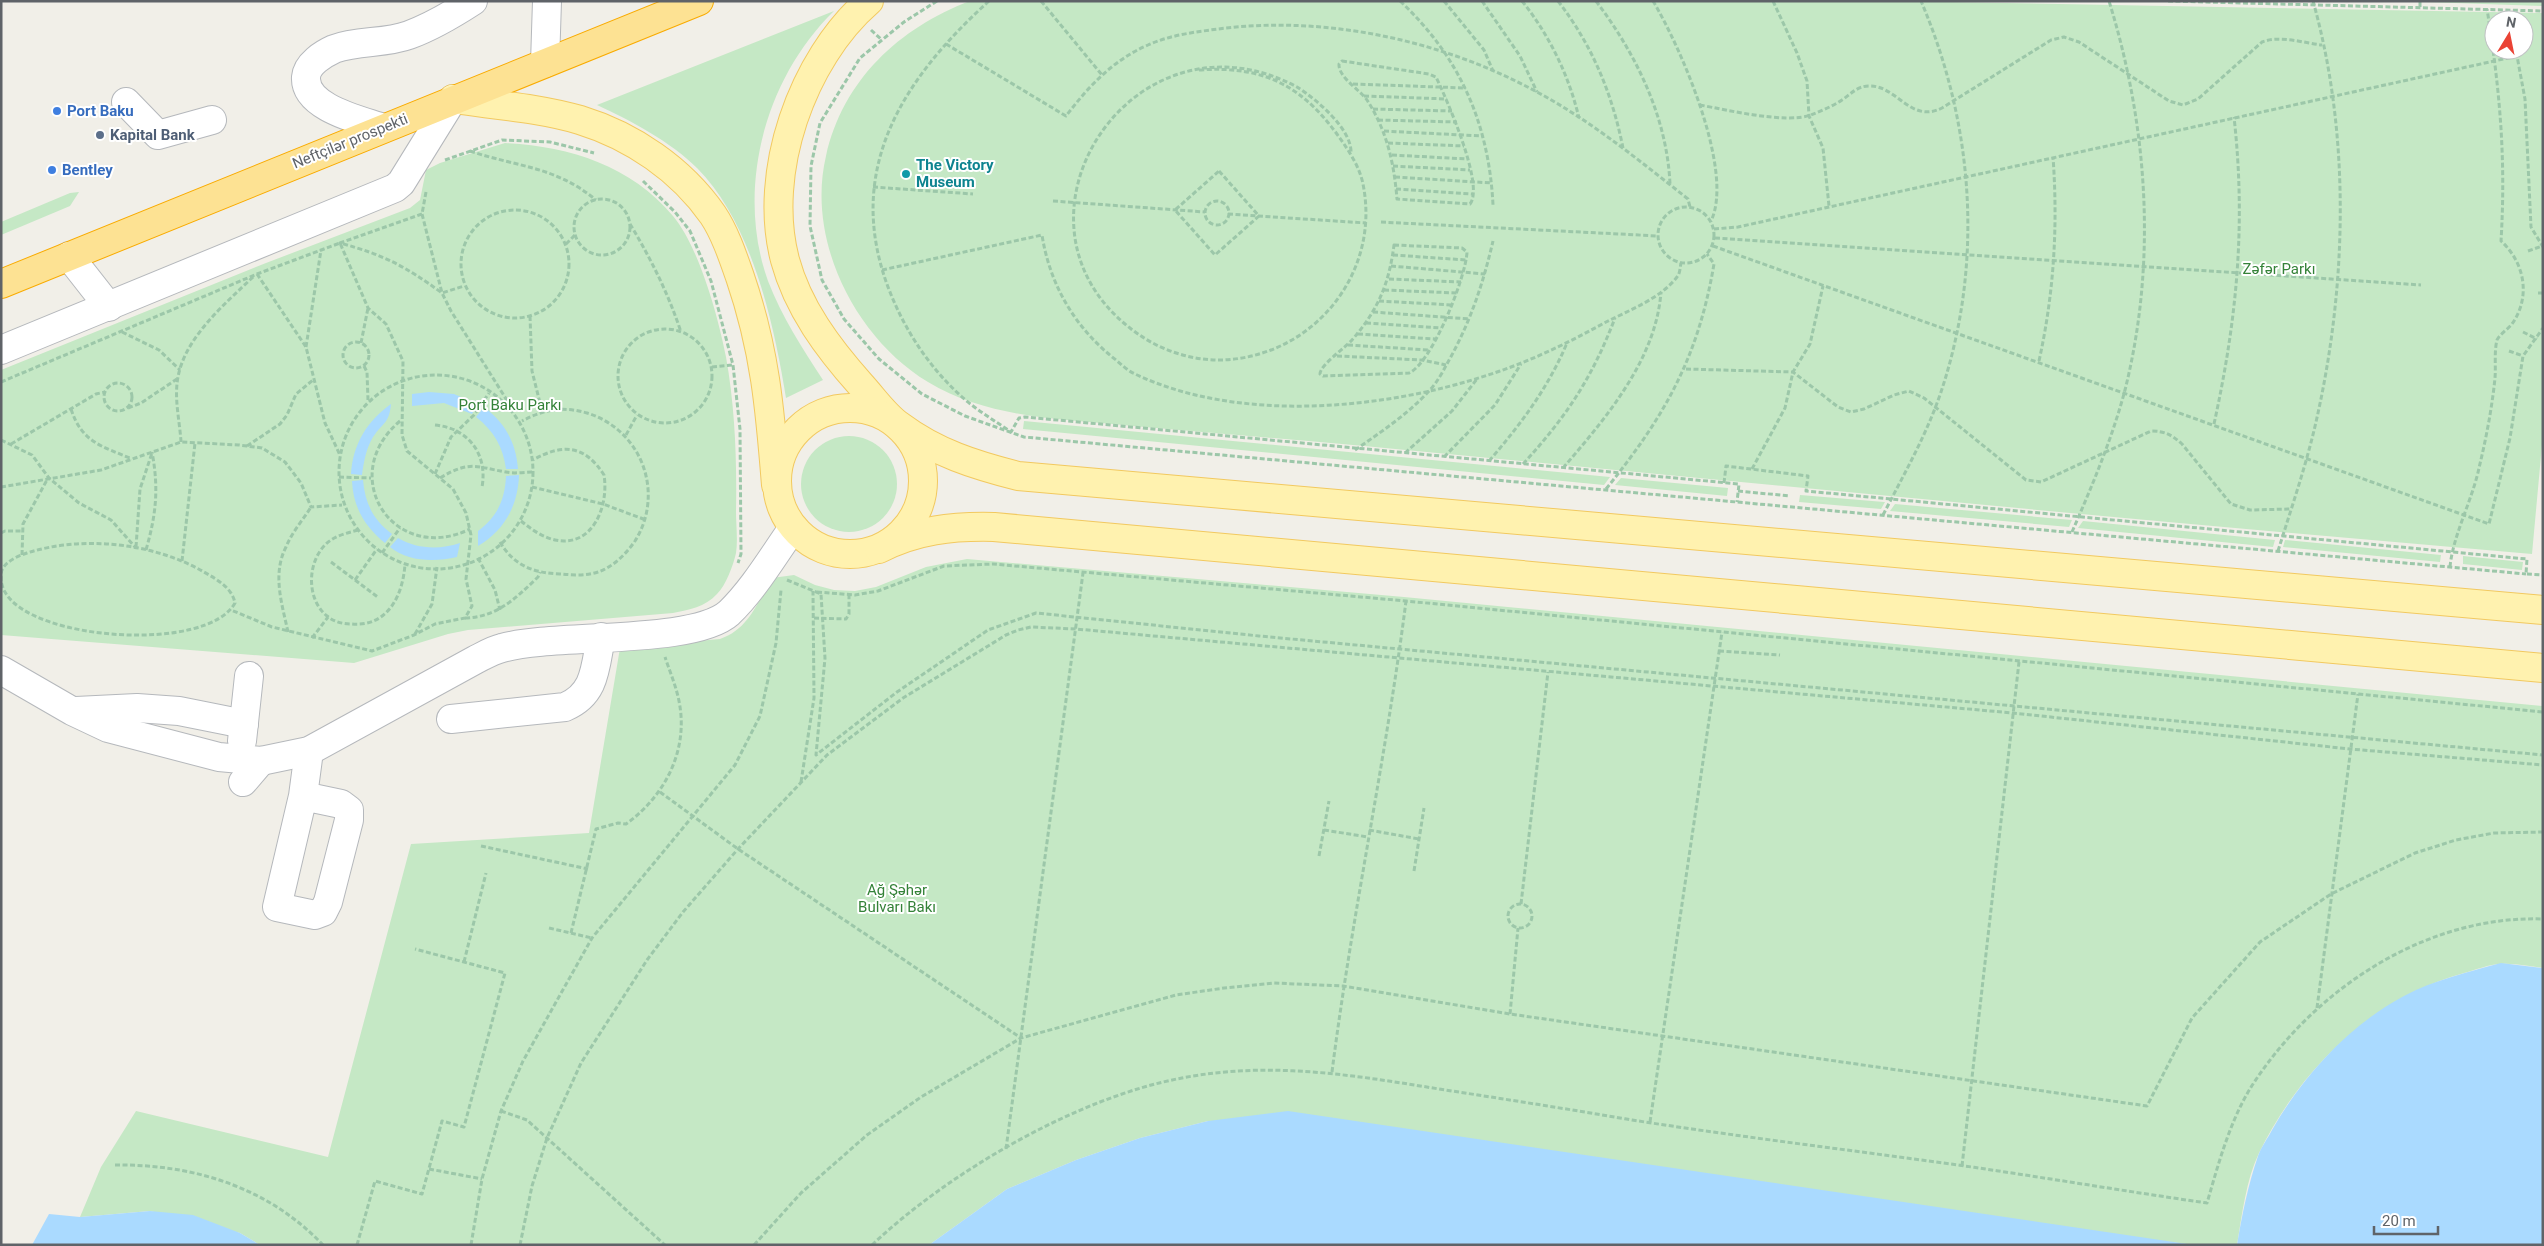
<svg xmlns="http://www.w3.org/2000/svg" width="2544" height="1246" font-family="Roboto,sans-serif">
<style>
.green{fill:#c5e8c5;fill-rule:evenodd}
.water{fill:#aadaff}
.lines{fill:none;stroke-linecap:round;stroke-linejoin:round}
.minor-casing{stroke:#b5b8bc;stroke-width:30}
.major-casing{stroke:#f2c960;stroke-width:30}
.highway-casing{stroke:#f9ab00;stroke-width:30}
.path{stroke:#9cc7a9;stroke-width:3;stroke-dasharray:5 2.5;stroke-linecap:butt}
.minor{stroke:#fff;stroke-width:28}
.major{stroke:#fff2af;stroke-width:28}
.highway{stroke:#fde293;stroke-width:28}
.shop-dot{fill:#3f7fe0;stroke:#fff;stroke-width:2}
.service-dot{fill:#5c6f8a;stroke:#fff;stroke-width:2}
.culture-dot{fill:#0f9aa8;stroke:#fff;stroke-width:2}
.labels{text-anchor:middle;stroke-width:4;stroke-linejoin:round;paint-order:stroke}
.shop-label{font-size:15px;font-weight:bold;fill:#366cbe;stroke:#fff;text-anchor:start}
.service-label{font-size:15px;font-weight:bold;fill:#4e5e75;stroke:#fff;text-anchor:start}
.street-label{font-size:15px;fill:#5f6368;stroke:#fff}
.culture-label{font-size:15px;font-weight:bold;fill:#0d838f;stroke:#fff;text-anchor:start}
.park-label{font-size:15px;fill:#348238;stroke:#fff}
</style>
<rect width="100%" height="100%" fill="#f1efe8"/>
<g class="green">
<path d="M970,1H1892L2543,13V434L2532,554C2142,521 1753,483 1364,446C1287,439 1210,433 1133,426C1064,419 989,419 928,382C855,338 806,240 826,156C843,80 899,28 970,1ZM2494,20H2524V50H2494Z"/>
<polygon points="2425,1 2543,1 2543,6 2425,2"/>
<path d="M834,11C765,78 735,189 768,281C782,317 802,348 823,380L786,398C774,324 752,223 697,168C671,142 630,120 597,105Z"/>
<path d="M505,143C568,146 631,165 673,216C699,247 718,316 726,357C735,407 737,460 736,511C736,525 738,540 736,553C733,566 726,585 717,594C705,607 689,610 673,613L468,630L448,634L354,663L1,635V370L266,263L410,208L420,200L426,170L440,163Z"/>
<polygon points="79,192 70,206 1,235 1,222 70,193"/>
<polygon points="1024,421 1610,477 1604,485 1023,429"/>
<circle cx="849" cy="484" r="48"/>
<polygon points="1621,478 1728,488 1727,496 1615,485"/>
<polygon points="1800,495 1884,502 1885,502 1881,509 1799,502"/>
<polygon points="1895,504 2072,520 2069,527 1890,511"/>
<polygon points="2083,521 2275,540 2273,547 2078,528"/>
<polygon points="2285,540 2441,555 2440,562 2283,547"/>
<polygon points="2463,556 2523,562 2522,570 2463,564"/>
<path d="M967,559L1404,597L2543,706V968C2529,966 2514,963 2501,964C2489,964 2476,970 2464,973C2373,998 2300,1069 2259,1153C2246,1180 2242,1215 2237,1245H2194L1208,1121L1140,1138L1076,1160L1007,1189L929,1245H260L240,1233L150,1211L80,1217L101,1167L136,1111L328,1157L411,844L589,833L620,648L720,639C749,629 757,603 772,578L794,575L815,585L834,590L855,591L876,587L926,567Z"/>
</g>
<g class="water">
<polygon points="429,392 454,394 477,404 472,414 444,403 412,406 412,394"/>
<path d="M391,404C389,424 383,422 373,437C366,449 364,461 362,475L351,474C353,444 367,421 391,404Z"/>
<path d="M484,407C505,423 516,442 518,469H506C503,447 494,431 476,417Z"/>
<path d="M519,475C518,506 504,531 478,546V531C497,517 505,500 506,476Z"/>
<path d="M363,480C365,503 373,520 392,534L385,543C365,527 353,507 352,481Z"/>
<path d="M398,538C417,549 439,550 460,543L457,557C435,562 408,562 390,547Z"/>
<path d="M2501,963L2543,968V1245H2237C2242,1215 2248,1185 2258,1156C2261,1147 2268,1138 2272,1130C2302,1077 2349,1025 2404,996C2434,980 2468,972 2501,963Z"/>
<polygon points="1288,1111 2194,1245 929,1245 1007,1189 1076,1160 1140,1138 1208,1121"/>
<polygon points="150,1211 193,1215 240,1233 260,1245 32,1245 49,1214 80,1217"/>
</g>
<g class="lines">
<defs>
<g id="minor">
<polyline points="545,63 547,1"/>
<polyline points="126,102 158,135 212,120"/>
<path d="M383,128C361,120 304,108 306,77C307,64 323,54 334,49C358,40 385,44 409,35C431,27 453,14 473,1"/>
<polyline points="69,256 109,307"/>
<polyline points="1,350 395,188 401,183 453,99"/>
<path d="M1,670L72,711L108,728L219,757L261,761L309,751L475,660C483,656 493,650 502,648C555,633 693,645 729,613C754,589 773,556 793,528"/>
<polyline points="76,711 137,708 179,711 244,724"/>
<path d="M451,719L565,707C596,694 595,667 601,637"/>
<polyline points="242,741 249,676"/>
<polyline points="243,782 261,761"/>
<polyline points="303,796 341,804 349,810 349,820 328,902 323,912 315,915 277,907 303,796 309,751"/>
</g>
<g id="major">
<path d="M869,1C802,59 762,173 785,260C798,308 828,348 861,385C873,398 885,416 900,426C936,453 975,465 1018,476L2543,610"/>
<path d="M453,99C495,105 539,108 580,120C632,136 681,169 713,215C725,233 733,257 740,277C765,350 770,409 776,485"/>
<circle cx="850" cy="481" r="73"/>
<path d="M879,549C916,530 952,526 994,527L2543,668"/>
</g>
<polyline id="highway" points="1,284 699,1"/>
</defs>
<use href="#minor" class="minor-casing"/>
<use href="#major" class="major-casing"/>
<use href="#highway" class="highway-casing"/>
<g class="path">
<polyline points="937,1 904,22 860,58 820,123 811,166 810,226 822,280 844,319 879,359 922,394 965,416 1024,437 2526,574"/>
<path d="M989,1C903,79 844,169 888,287C904,329 928,366 961,396C976,410 994,420 1011,432L1019,418L1025,417L1739,484L1737,502"/>
<polyline points="1041,1 1102,75"/>
<path d="M1400,1C1460,57 1489,124 1493,205"/>
<polyline points="1444,1 1484,50 1493,71"/>
<polyline points="1482,1 1520,56 1537,92"/>
<path d="M1522,1C1550,36 1569,76 1579,118"/>
<path d="M1558,1C1592,45 1612,93 1623,148"/>
<path d="M1596,1C1636,54 1667,117 1670,184"/>
<path d="M1653,1C1680,46 1735,171 1711,221"/>
<polyline points="1773,1 1797,53 1807,81 1809,116 1823,148 1829,206"/>
<polyline points="2168,1 2543,11"/>
<polyline points="2420,7 2420,1"/>
<polyline points="871,30 882,40"/>
<path d="M946,44L1066,116C1089,86 1113,60 1148,45C1170,35 1195,32 1218,29C1325,15 1442,40 1537,92C1591,121 1640,161 1688,199L1690,207"/>
<path d="M1342,61L1429,74L1436,77C1446,98 1485,185 1470,204L1397,199C1394,163 1387,131 1367,100C1360,90 1338,77 1339,64Z"/>
<path d="M1199,70C1267,65 1306,88 1344,144C1352,156 1360,169 1363,184C1381,273 1314,356 1223,360C1190,361 1156,349 1130,328C990,219 1135,0 1297,87C1316,99 1352,129 1351,153"/>
<polyline points="1353,84 1466,88"/>
<polyline points="1364,96 1447,99"/>
<path d="M1700,105C1727,110 1786,124 1811,115C1821,111 1833,106 1842,100C1851,94 1857,86 1869,86C1897,85 1910,124 1942,108L2051,40L2064,37L2079,42L2169,101L2183,105L2198,99L2262,42C2280,35 2304,43 2322,45"/>
<polyline points="1373,109 1452,111"/>
<polyline points="1378,120 1457,122"/>
<polyline points="1384,131 1483,136"/>
<polyline points="1388,143 1464,146"/>
<path d="M470,151C517,167 555,166 596,200"/>
<polyline points="1392,155 1467,159"/>
<polyline points="445,160 502,140 550,142 594,153"/>
<polyline points="1393,166 1470,170"/>
<polygon points="1219,171 1259,216 1215,255 1175,210"/>
<polyline points="1395,177 1492,183"/>
<polyline points="643,181 675,212 690,231 711,281 733,365 740,429 741,554 738,563"/>
<polyline points="873,187 973,194"/>
<polyline points="1396,189 1472,194"/>
<polyline points="426,192 422,214 442,293 451,311 508,402"/>
<circle cx="602" cy="227" r="28"/>
<polyline points="1053,201 1205,212"/>
<circle cx="1217" cy="213" r="12"/>
<circle cx="1686" cy="235" r="28"/>
<circle cx="515" cy="264" r="54"/>
<path d="M422,214L340,243C384,255 405,266 442,293L464,286"/>
<polyline points="1228,214 1366,223"/>
<polyline points="1381,222 1658,236"/>
<path d="M630,224C651,259 668,293 681,332"/>
<polyline points="1714,229 1738,227 2517,56 2525,99 2531,227 2543,247"/>
<polyline points="1715,238 2421,285"/>
<polyline points="566,244 575,235"/>
<path d="M1394,245L1462,248L1467,252C1466,277 1432,363 1409,373L1323,376L1320,374C1320,365 1345,348 1352,340C1378,310 1389,284 1394,245Z"/>
<polyline points="1713,246 2489,524 2510,438 2523,356 2543,328"/>
<polyline points="2528,251 2542,246"/>
<polyline points="1393,255 1466,260"/>
<polyline points="1391,266 1485,274"/>
<path d="M882,270L1042,235C1050,286 1076,329 1116,360C1122,365 1128,371 1135,374C1238,423 1382,410 1488,375C1529,362 1568,343 1606,322C1630,310 1661,298 1677,277C1680,274 1680,268 1681,263"/>
<polyline points="257,274 306,347 325,423 340,455"/>
<polyline points="1389,279 1461,282"/>
<polyline points="1384,290 1457,293"/>
<polyline points="2538,293 2543,293"/>
<polyline points="1379,301 1453,305"/>
<polyline points="1373,312 1470,319"/>
<polyline points="530,316 532,371 542,411"/>
<polyline points="1366,323 1441,328"/>
<circle cx="665" cy="376" r="47"/>
<polyline points="122,332 159,350 180,370"/>
<polyline points="2523,332 2537,339"/>
<polyline points="1358,334 1435,339"/>
<circle cx="356" cy="355" r="13"/>
<polyline points="361,343 368,308"/>
<polyline points="1348,345 1428,350"/>
<polyline points="306,347 321,250"/>
<polyline points="2509,351 2523,356"/>
<polyline points="1337,356 1422,360 1446,365"/>
<path d="M2039,361C2054,293 2058,226 2053,157"/>
<polyline points="364,366 367,372 368,400"/>
<polyline points="712,367 733,365"/>
<path d="M1686,369L1793,372L1838,407L1851,412L1864,409L1894,395L1909,391L1924,398L2026,480L2041,482L2151,431C2165,431 2172,435 2182,444L2231,504L2250,510L2290,509"/>
<circle cx="436" cy="472" r="97"/>
<polyline points="1,382 257,274 340,243 368,308 386,324 403,361 402,435 407,451 453,489 466,513 471,535 466,579 472,606 465,618 435,624 414,635 372,651 272,627 231,610"/>
<circle cx="118" cy="397" r="14"/>
<polyline points="128,408 141,403 177,379"/>
<path d="M71,409C82,443 102,446 132,459"/>
<path d="M400,421C335,476 394,566 470,529"/>
<path d="M2214,424C2237,319 2246,224 2234,117"/>
<path d="M435,425C468,428 488,454 482,487"/>
<polyline points="626,435 637,415"/>
<polyline points="1,440 32,455 49,478 79,503 111,520 136,548"/>
<path d="M181,442C180,424 175,403 177,384C181,340 224,305 254,276"/>
<polyline points="11,444 96,394 105,392"/>
<polyline points="247,446 280,424 287,415 296,394 313,380"/>
<path d="M1355,450C1381,432 1408,414 1429,391C1437,383 1443,371 1448,362C1470,323 1483,284 1493,241"/>
<polyline points="1405,453 1452,411 1477,379"/>
<polyline points="1444,457 1495,405 1521,364"/>
<path d="M1489,461C1521,424 1548,388 1567,343"/>
<path d="M1523,464C1567,416 1592,378 1615,318"/>
<path d="M1563,468C1605,419 1656,360 1661,292"/>
<polyline points="1752,469 1785,408 1793,372 1810,344 1823,286"/>
<polyline points="435,474 451,437 474,415 489,393"/>
<polyline points="339,477 371,478"/>
<path d="M440,478C470,460 476,467 506,472C514,474 525,472 534,472"/>
<polyline points="1724,483 1726,466 1808,476 1806,491 2527,559 2526,574 2543,575"/>
<polyline points="1,487 101,470 181,442 239,445 262,448 285,462 301,483 311,507 342,505"/>
<polyline points="532,487 603,504 646,520"/>
<path d="M1606,489C1665,416 1698,358 1714,264L1707,254"/>
<polyline points="1738,491 1790,496"/>
<path d="M1883,515C1904,474 1926,436 1941,392C1984,263 1974,125 1921,1"/>
<path d="M521,521C531,529 542,537 555,540C593,548 609,506 604,475C585,445 563,443 533,460"/>
<path d="M358,530C347,533 334,536 326,544C307,562 306,599 327,616C334,622 343,624 352,624C388,627 403,595 405,564"/>
<path d="M2072,532C2092,486 2112,439 2125,390C2157,262 2148,127 2109,1"/>
<polyline points="1,533 5,531 21,531"/>
<path d="M500,542C514,566 534,573 560,574C572,575 586,576 598,572C613,567 626,554 635,541C665,493 642,430 587,413C562,406 545,409 522,421"/>
<polyline points="136,547 140,489 152,453"/>
<path d="M146,550C156,515 159,489 152,452"/>
<path d="M2278,551C2292,506 2308,460 2318,413C2347,280 2350,133 2313,1"/>
<polyline points="382,553 400,528"/>
<polyline points="22,555 23,524 48,478"/>
<polyline points="478,558 495,590 500,610"/>
<polyline points="182,561 195,443"/>
<polyline points="331,562 379,598"/>
<path d="M2450,567C2453,535 2472,501 2479,468C2486,439 2492,408 2495,378C2496,366 2494,352 2497,340C2499,335 2508,329 2512,324C2531,297 2525,263 2501,241C2506,159 2500,91 2487,9"/>
<polyline points="355,580 377,549"/>
<polyline points="787,580 821,594 825,658 816,755 897,692 988,630 1036,613 1259,636 2543,755"/>
<path d="M1,581C1,578 1,572 2,570C6,561 18,556 27,553C83,535 154,543 204,572C218,580 232,588 235,603C207,653 32,641 5,592C3,589 2,585 1,581"/>
<polyline points="817,592 855,595 878,591 944,566 993,564 1406,601 2543,712"/>
<path d="M465,618C497,617 515,599 538,577L540,572"/>
<polyline points="814,618 846,619 849,614 849,594"/>
<path d="M288,632C282,604 272,574 286,547C292,532 303,520 311,507"/>
<polyline points="415,634 432,604 437,567"/>
<polyline points="312,638 328,617"/>
<polyline points="1719,651 1780,655"/>
<polyline points="801,782 814,698 813,591"/>
<polyline points="660,792 738,849 1021,1038"/>
<polyline points="1324,830 1368,837"/>
<polyline points="1369,830 1419,839"/>
<polyline points="481,846 588,869"/>
<polyline points="1319,856 1329,801"/>
<polyline points="1414,871 1424,808"/>
<circle cx="1520" cy="916" r="12"/>
<polyline points="1521,904 1548,672"/>
<polyline points="549,928 592,938"/>
<path d="M571,933L596,829L618,823L626,824C665,796 689,750 679,701C676,686 670,672 665,657"/>
<polyline points="464,962 486,873"/>
<polyline points="2317,1008 2358,694"/>
<polyline points="1510,1014 1518,928"/>
<path d="M1332,1072C1352,914 1386,759 1406,601"/>
<polyline points="501,1111 527,1120 665,1245"/>
<polyline points="1650,1122 1722,632"/>
<polyline points="1006,1149 1083,573"/>
<path d="M115,1165C193,1164 268,1187 323,1245"/>
<polyline points="1962,1166 2019,662"/>
<polyline points="429,1169 482,1179"/>
<polyline points="357,1245 375,1181 422,1194 442,1121 464,1127 505,973 415,949"/>
<polyline points="471,1245 482,1179 501,1111 523,1061 592,938 735,765 760,716 776,643 781,590"/>
<polyline points="520,1245 532,1186 547,1138 581,1063 647,960 683,912 738,849 827,755 903,698 1006,635 1018,630 1031,627 1076,629 2013,713 2350,749 2543,765"/>
<polyline points="754,1245 801,1193 867,1135 921,1097 1021,1038 1176,995 1224,988 1274,983 1343,986 1510,1014 2147,1106 2192,1018 2260,942 2331,894 2415,853 2456,840 2494,833 2543,832"/>
<path d="M872,1245C949,1172 1078,1097 1182,1078C1269,1061 1353,1075 1439,1089C1504,1099 1568,1109 1632,1120C1741,1137 1850,1150 1958,1165C2041,1177 2124,1191 2207,1203C2219,1162 2230,1120 2253,1084C2315,989 2426,915 2543,919"/>
</g>
<use href="#minor" class="minor"/>
<use href="#major" class="major"/>
<use href="#highway" class="highway"/>
</g>
<g class="shop-dot">
<circle cx="57" cy="111" r="5"/>
<circle cx="52" cy="170" r="5"/>
</g>
<circle class="service-dot" cx="100" cy="135" r="5"/>
<circle class="culture-dot" cx="906" cy="174" r="5"/>
<g class="labels">
<g class="shop-label">
<text x="67" y="116">Port Baku</text>
<text x="62" y="175">Bentley</text>
</g>
<g class="service-label">
<text x="110" y="140">Kapital Bank</text>
</g>
<g class="street-label">
<text transform="translate(350 141) rotate(-22)" y="5">Neftçilər prospekti</text>
</g>
<g class="culture-label">
<text x="916" y="170">The Victory<tspan x="916" dy="17">Museum</tspan></text>
</g>
<g class="park-label">
<text x="2279" y="274">Zəfər Parkı</text>
<text x="510" y="410">Port Baku Parkı</text>
<text x="897" y="895">Ağ Şəhər<tspan x="897" dy="17">Bulvarı Bakı</tspan></text>
</g>
</g>
<rect width="2544" height="1246" fill="none" stroke="#5f6368" stroke-width="5"/>
<g transform="translate(2509 35) rotate(10)"><circle r="24" fill="#ffffff" stroke="#bfc1c3"/>
<path d="M0-4L9 19L0 12L-9 19Z" fill="#ea4335"/>
<text y="-8" font-size="14" font-weight="bold" text-anchor="middle" fill="#5f6368">N</text>
</g>
<path d="M2374 1226v8h64v-8" fill="none" stroke="#5f6368" stroke-width="2.5"/>
<text x="2382" y="1226" font-size="15" fill="#5f6368" stroke="#ffffff" stroke-width="4" paint-order="stroke">20 m</text>
</svg>
